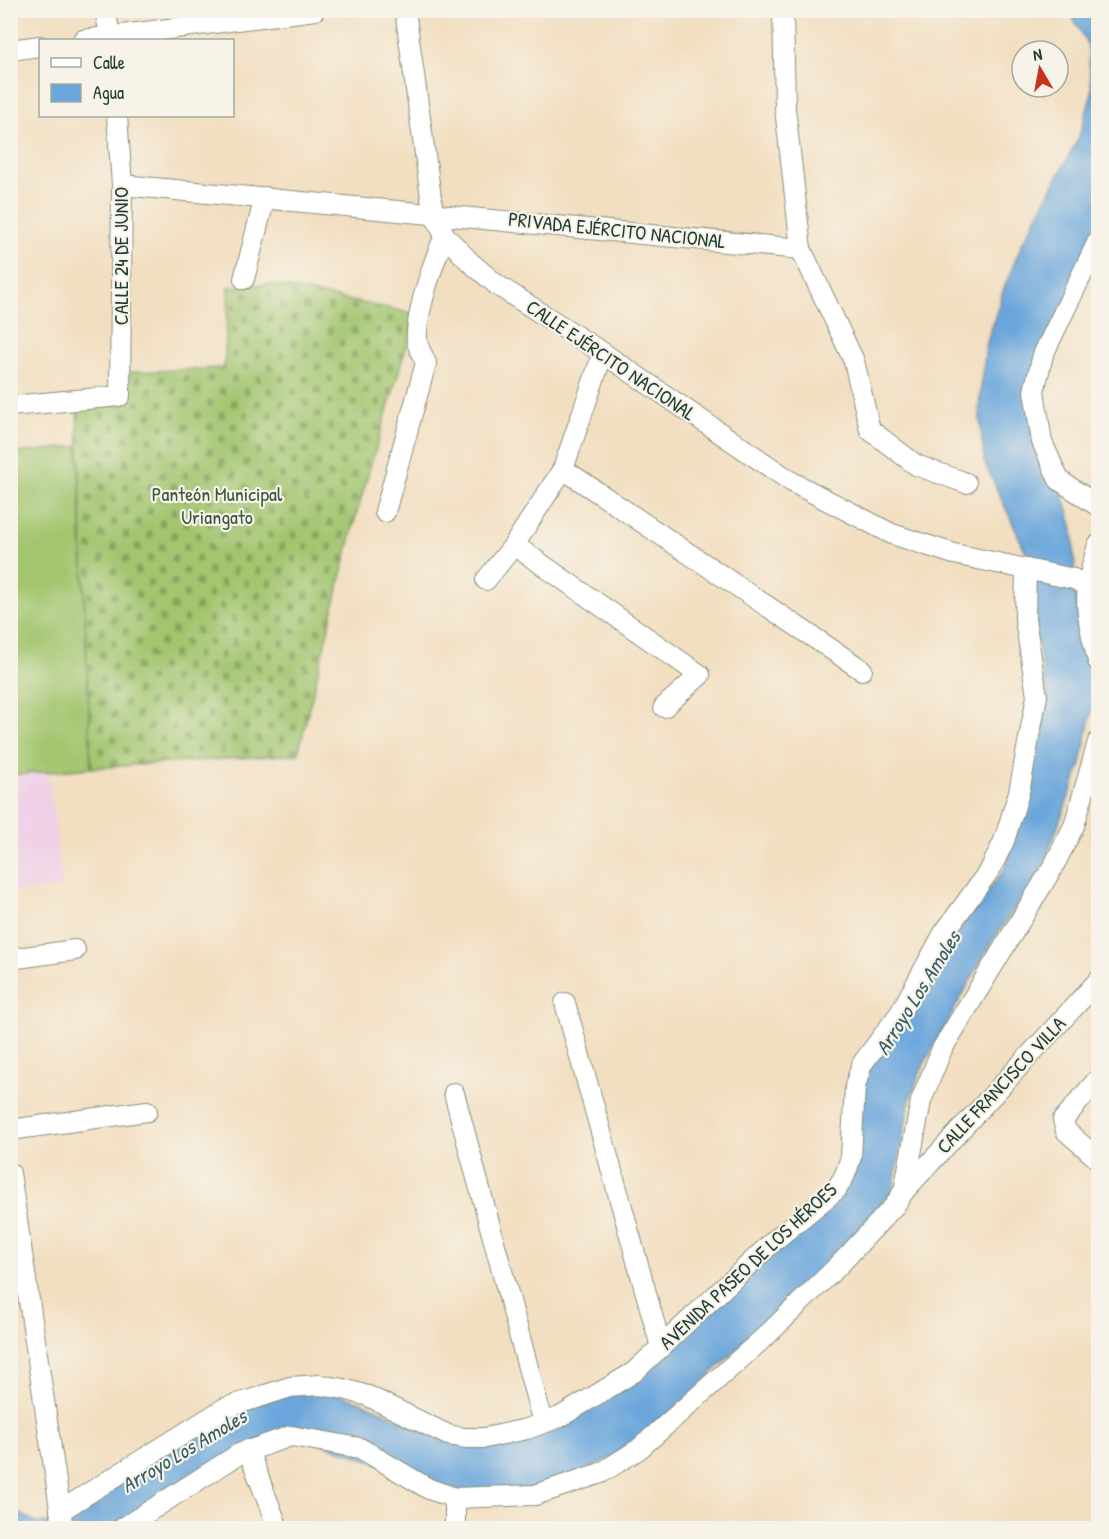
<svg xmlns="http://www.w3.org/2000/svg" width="1109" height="1539" font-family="'Patrick Hand',sans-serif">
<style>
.built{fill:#efd0e6}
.cemetery{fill:url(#cemetery-stones);stroke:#608151;stroke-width:1.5}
.garden{fill:#a2c56e;stroke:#608151;stroke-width:1.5}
.water{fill:#6aa6db;stroke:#447288;stroke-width:1.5}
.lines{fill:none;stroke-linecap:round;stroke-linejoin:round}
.minor-casing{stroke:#888e7a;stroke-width:22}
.minor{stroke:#fff;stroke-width:20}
.labels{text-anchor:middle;stroke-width:4.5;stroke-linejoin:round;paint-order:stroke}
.street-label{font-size:20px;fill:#1f3d34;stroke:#f7f3e8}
.park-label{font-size:20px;fill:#395840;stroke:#f7f3e8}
.water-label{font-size:21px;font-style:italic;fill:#365c66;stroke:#f7f3e8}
</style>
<defs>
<pattern id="cemetery-stones" width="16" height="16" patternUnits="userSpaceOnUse" patternTransform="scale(1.5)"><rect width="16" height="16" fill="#a2c56e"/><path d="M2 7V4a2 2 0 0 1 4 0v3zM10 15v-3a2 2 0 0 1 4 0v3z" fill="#83a15b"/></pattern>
</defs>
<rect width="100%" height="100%" fill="#f7f3e8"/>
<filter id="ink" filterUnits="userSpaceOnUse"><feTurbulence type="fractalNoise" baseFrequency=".0167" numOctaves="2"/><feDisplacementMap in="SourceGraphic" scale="12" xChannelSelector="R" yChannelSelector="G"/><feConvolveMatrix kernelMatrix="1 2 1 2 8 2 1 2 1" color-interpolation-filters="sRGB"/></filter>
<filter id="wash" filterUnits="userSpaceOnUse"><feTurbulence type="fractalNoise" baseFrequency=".008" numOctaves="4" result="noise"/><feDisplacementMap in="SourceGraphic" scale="24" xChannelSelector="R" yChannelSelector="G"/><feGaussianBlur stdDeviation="1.35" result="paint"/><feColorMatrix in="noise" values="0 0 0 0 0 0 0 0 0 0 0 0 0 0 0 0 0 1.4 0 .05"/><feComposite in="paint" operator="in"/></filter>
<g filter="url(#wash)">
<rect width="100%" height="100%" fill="#f2dec0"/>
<polygon class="built" points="48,770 62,887 11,893 10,775"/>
<polygon class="cemetery" points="269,284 416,314 356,515 298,754 91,768 77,407 125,403 130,372 224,368 229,287"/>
<polygon class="garden" points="78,446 91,768 11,775 11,454"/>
<polygon class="water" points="1069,11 1098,11 1098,241 1034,391 1073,529 1077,614 1093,677 1092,709 1080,767 1047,855 1035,880 992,941 922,1068 910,1099 893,1190 838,1254 788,1298 690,1395 637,1439 610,1458 565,1481 540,1491 458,1491 289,1432 115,1528 11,1528 10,1508 37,1523 53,1523 227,1412 300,1392 337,1394 364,1403 441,1438 561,1424 833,1198 859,1084 945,949 1004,870 1043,727 1047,694 1036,633 1030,561 984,461 979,406 986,346 1003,291 1022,244 1079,137 1092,93 1088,45"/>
</g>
<g filter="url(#ink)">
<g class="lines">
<defs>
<g id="minor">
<polyline points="105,10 111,40"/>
<polyline points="405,10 433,212 445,236 470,262 497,285 603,353 792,482 892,534 954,554 1074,579 1098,592"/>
<polyline points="783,10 785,108 801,249 854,361 870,430 916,465 966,483"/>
<polyline points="83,40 315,10"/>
<polyline points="10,50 40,46"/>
<polyline points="122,185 801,249"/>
<polyline points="1098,241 1043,355 1034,391 1042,442 1059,480 1098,506"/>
<polyline points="244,279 265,197"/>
<polyline points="10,406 120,396 122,185 117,116"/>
<polyline points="563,469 862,670"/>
<path d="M385,512L426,363C423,356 418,348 417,341C415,316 434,259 445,236"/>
<polyline points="514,545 700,675 664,707"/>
<path d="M1098,545C1082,597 1085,608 1098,661"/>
<polyline points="486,580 514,545 563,469 603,353"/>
<polyline points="10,959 75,950"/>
<polyline points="565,1003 661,1347"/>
<polyline points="1098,1079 1063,1120 1066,1131 1098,1159"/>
<polyline points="454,1093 543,1423"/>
<polyline points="10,1130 147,1111"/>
<polyline points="10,1173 63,1528"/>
<polyline points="905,1190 1098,981"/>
<polyline points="248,1450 278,1528"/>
<polyline points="60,1511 225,1408 290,1387 319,1385 344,1389 368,1396 448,1435 465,1438 485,1438 527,1429 560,1417 634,1372 776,1239 836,1190 845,1175 851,1157 855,1086 862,1064 900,1013 944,933 991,868 1004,841 1019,792 1037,696 1025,619 1026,569"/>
<polyline points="123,1528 239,1454 291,1436 360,1448 429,1489 455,1498 535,1495 601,1473 639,1449 768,1334 842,1262 895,1205 904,1191 921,1101 942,1049 1053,867 1074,826 1098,742"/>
<polyline points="455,1528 455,1498"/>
</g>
</defs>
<use href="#minor" class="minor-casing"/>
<use href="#minor" class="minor"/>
</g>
</g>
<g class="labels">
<g class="street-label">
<text transform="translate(617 230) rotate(6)" y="7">PRIVADA EJÉRCITO NACIONAL</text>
<text transform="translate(121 256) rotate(-90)" y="7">CALLE 24 DE JUNIO</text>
<text transform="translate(611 360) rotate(34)" y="7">CALLE EJÉRCITO NACIONAL</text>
<text transform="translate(1001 1085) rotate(-47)" y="7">CALLE FRANCISCO VILLA</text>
<text transform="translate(748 1266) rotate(-43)" y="7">AVENIDA PASEO DE LOS HÉROES</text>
</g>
<g class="park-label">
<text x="217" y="501">Panteón Municipal<tspan x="217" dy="23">Uriangato</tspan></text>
</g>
<g class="water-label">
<text transform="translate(918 993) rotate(-58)" y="7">Arroyo Los Amoles</text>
<text transform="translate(184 1451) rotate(-31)" y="7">Arroyo Los Amoles</text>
</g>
</g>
<rect width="1109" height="1539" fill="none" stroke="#f7f3e8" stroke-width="36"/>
<rect x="39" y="39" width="195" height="78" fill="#f7f3e8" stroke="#a1aaa0" stroke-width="1.5"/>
<rect x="51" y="58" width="30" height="9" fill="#ffffff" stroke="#a1aaa0" stroke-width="1.5"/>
<text x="93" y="69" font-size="18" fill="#1f3d34">Calle</text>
<rect x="51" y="84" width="30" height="18" fill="#6aa6db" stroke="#a1aaa0" stroke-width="1.5"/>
<text x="93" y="99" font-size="18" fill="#1f3d34">Agua</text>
<g transform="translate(1040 69) rotate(350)"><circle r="28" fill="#f7f3e8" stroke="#a1aaa0" stroke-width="1.5"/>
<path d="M0-4.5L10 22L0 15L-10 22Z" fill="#c8321e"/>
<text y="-9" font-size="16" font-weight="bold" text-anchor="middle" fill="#1f3d34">N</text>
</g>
</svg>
